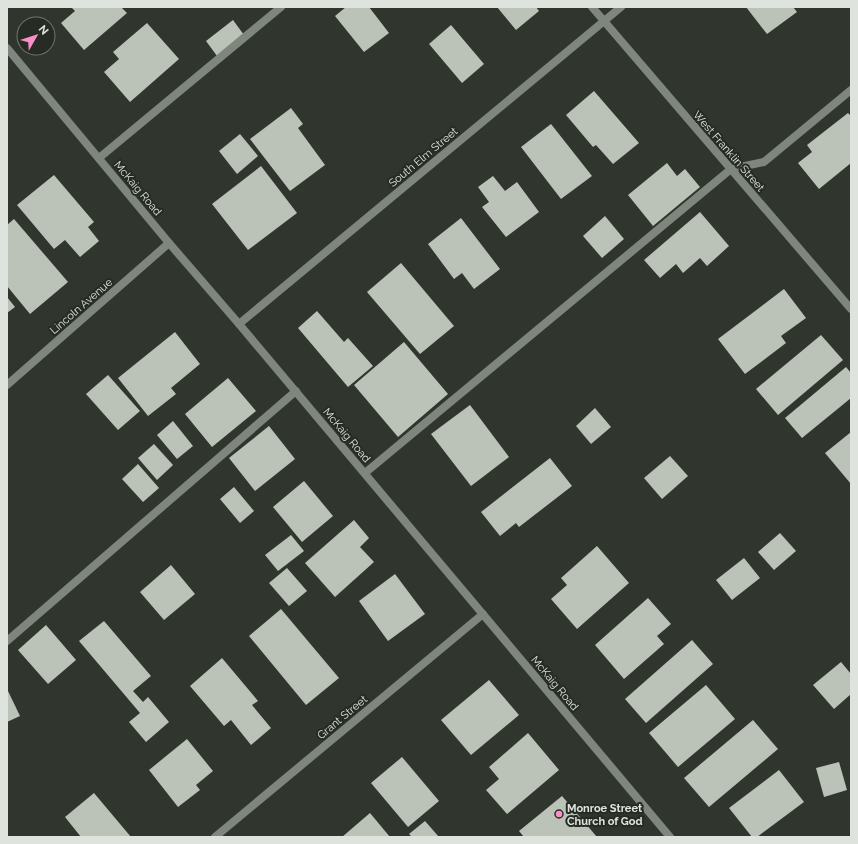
<svg xmlns="http://www.w3.org/2000/svg" width="858" height="844" font-family="Raleway,sans-serif">
<style>
.building{fill:#bbc3b9}
.lines{fill:none;stroke-linecap:round;stroke-linejoin:round}
.service{stroke:#7f867d;stroke-width:8}
.minor{stroke:#7f867d;stroke-width:8}
.tertiary{stroke:#7f867d;stroke-width:8}
.poi-dot{fill:#fa8fc7;stroke:#262b24;stroke-width:1.5}
.labels{text-anchor:middle;stroke-width:4;stroke-linejoin:round;paint-order:stroke}
.street-label{font-size:11px;fill:#dfe3de;stroke:#262b24}
.poi-label{font-size:11px;font-weight:bold;fill:#dfe3de;stroke:#262b24;text-anchor:start}
</style>
<rect width="100%" height="100%" fill="#30362e"/>
<g class="building">
<polygon points="71,7 121,7 127,13 84,50 61,23 75,11"/>
<polygon points="346,7 369,7 389,33 364,52 335,16"/>
<polygon points="497,7 536,7 539,11 516,30"/>
<polygon points="746,7 793,7 797,12 767,34"/>
<polygon points="233,20 244,35 217,56 206,41"/>
<polygon points="147,23 179,59 130,102 104,72 119,59 113,52"/>
<polygon points="451,25 484,64 462,83 429,44"/>
<polygon points="594,91 639,143 613,164 596,145 593,147 566,115"/>
<polygon points="291,108 303,124 298,128 325,165 290,191 250,139"/>
<polygon points="848,113 851,116 851,163 819,189 798,163 812,152 807,145"/>
<polygon points="551,124 592,176 561,199 521,147"/>
<polygon points="240,134 258,156 237,174 219,151"/>
<polygon points="667,163 677,176 685,169 700,187 653,226 628,195"/>
<polygon points="261,166 297,213 248,250 212,204"/>
<polygon points="54,175 94,222 88,227 99,241 80,257 65,240 54,249 17,205"/>
<polygon points="493,176 505,191 517,182 539,212 506,237 482,207 489,202 478,187"/>
<polygon points="700,212 729,246 707,266 700,258 683,273 676,264 660,278 644,260"/>
<polygon points="605,216 624,239 602,258 583,236"/>
<polygon points="461,218 500,269 474,289 462,273 454,279 428,244"/>
<polygon points="14,219 68,282 30,314 7,286 7,225"/>
<polygon points="401,263 454,326 420,354 367,292"/>
<polygon points="784,289 806,318 781,336 786,343 745,374 718,339"/>
<polygon points="7,297 15,307 7,313"/>
<polygon points="317,311 344,342 348,338 373,366 348,387 298,328"/>
<polygon points="175,332 200,364 171,388 176,394 148,416 118,378"/>
<polygon points="821,335 843,360 778,415 756,389"/>
<polygon points="404,342 448,394 398,437 354,385"/>
<polygon points="846,367 851,373 851,398 802,438 785,418"/>
<polygon points="108,375 140,411 118,430 86,394"/>
<polygon points="228,378 256,411 212,447 185,414"/>
<polygon points="470,405 509,457 471,486 431,434"/>
<polygon points="595,408 611,427 591,444 576,426"/>
<polygon points="173,421 193,446 177,459 157,435"/>
<polygon points="269,426 295,459 255,491 229,458"/>
<polygon points="851,432 851,484 825,453"/>
<polygon points="154,444 173,465 157,480 138,458"/>
<polygon points="670,456 688,476 662,499 644,478"/>
<polygon points="550,458 572,486 519,527 516,523 500,536 481,512"/>
<polygon points="138,464 159,488 143,502 122,479"/>
<polygon points="304,481 333,516 302,542 273,507"/>
<polygon points="234,487 254,511 240,523 220,499"/>
<polygon points="354,520 369,538 360,547 374,562 335,597 305,563"/>
<polygon points="780,533 796,551 774,570 758,552"/>
<polygon points="291,535 304,551 278,571 265,555"/>
<polygon points="597,546 629,583 577,629 551,599 567,585 561,578"/>
<polygon points="744,558 760,578 732,600 716,580"/>
<polygon points="171,565 195,594 164,620 140,592"/>
<polygon points="287,568 307,591 289,606 269,583"/>
<polygon points="395,574 425,614 388,641 359,601"/>
<polygon points="648,598 671,624 657,636 664,644 624,679 595,645"/>
<polygon points="281,609 339,678 306,705 249,636"/>
<polygon points="104,621 151,676 133,691 143,702 148,697 169,722 146,742 129,722 140,713 79,641"/>
<polygon points="46,625 76,660 48,684 18,650"/>
<polygon points="692,640 713,664 646,723 625,699"/>
<polygon points="222,658 258,701 252,705 271,728 251,745 231,720 224,726 190,686"/>
<polygon points="841,662 851,674 851,694 834,709 813,685"/>
<polygon points="489,680 519,715 471,755 441,720"/>
<polygon points="706,685 735,719 678,767 649,733"/>
<polygon points="7,689 20,716 7,722"/>
<polygon points="753,720 778,749 709,807 684,778"/>
<polygon points="528,733 559,770 507,814 486,790 499,779 489,767"/>
<polygon points="187,739 213,771 196,785 200,790 178,807 149,770"/>
<polygon points="402,757 439,801 408,827 371,783"/>
<polygon points="839,762 847,790 824,797 816,768"/>
<polygon points="779,770 804,802 757,837 752,837 729,808"/>
<polygon points="94,793 131,837 81,837 65,817"/>
<polygon points="562,796 597,837 524,837 519,831"/>
<polygon points="370,813 390,837 342,837"/>
<polygon points="425,821 439,837 412,837 409,834"/>
</g>
<g class="lines">
<g class="service">
<polyline points="99,158 281,7"/>
<polyline points="365,473 731,169 764,162 851,90"/>
<polyline points="7,641 296,391"/>
</g>
<g class="minor">
<polyline points="592,7 851,309"/>
<polyline points="239,324 621,7"/>
<polyline points="7,385 169,243"/>
<polyline points="215,837 483,614"/>
</g>
<polyline class="tertiary" points="7,48 169,243 239,324 670,837"/>
</g>
<circle class="poi-dot" cx="559" cy="814" r="4"/>
<g class="labels">
<g class="street-label">
<text transform="translate(729 151) rotate(49)" y="4">West Franklin Street</text>
<text transform="translate(423 157) rotate(-40)" y="4">South Elm Street</text>
<text transform="translate(138 188) rotate(50)" y="4">McKaig Road</text>
<text transform="translate(81 306) rotate(-41)" y="4">Lincoln Avenue</text>
<text transform="translate(347 435) rotate(50)" y="4">McKaig Road</text>
<text transform="translate(555 683) rotate(50)" y="4">McKaig Road</text>
<text transform="translate(342 717) rotate(-40)" y="4">Grant Street</text>
</g>
<g class="poi-label">
<text x="567" y="812">Monroe Street<tspan x="567" dy="13">Church of God</tspan></text>
</g>
</g>
<rect width="858" height="844" fill="none" stroke="#dfe3de" stroke-width="16"/>
<g transform="translate(36 36) rotate(51)"><circle r="19" fill="#262b24" stroke="#70756e"/>
<path d="M0-3L7 15L0 10L-7 15Z" fill="#fa8fc7"/>
<text y="-6" font-size="11" font-weight="bold" text-anchor="middle" fill="#dfe3de">N</text>
</g>
</svg>
